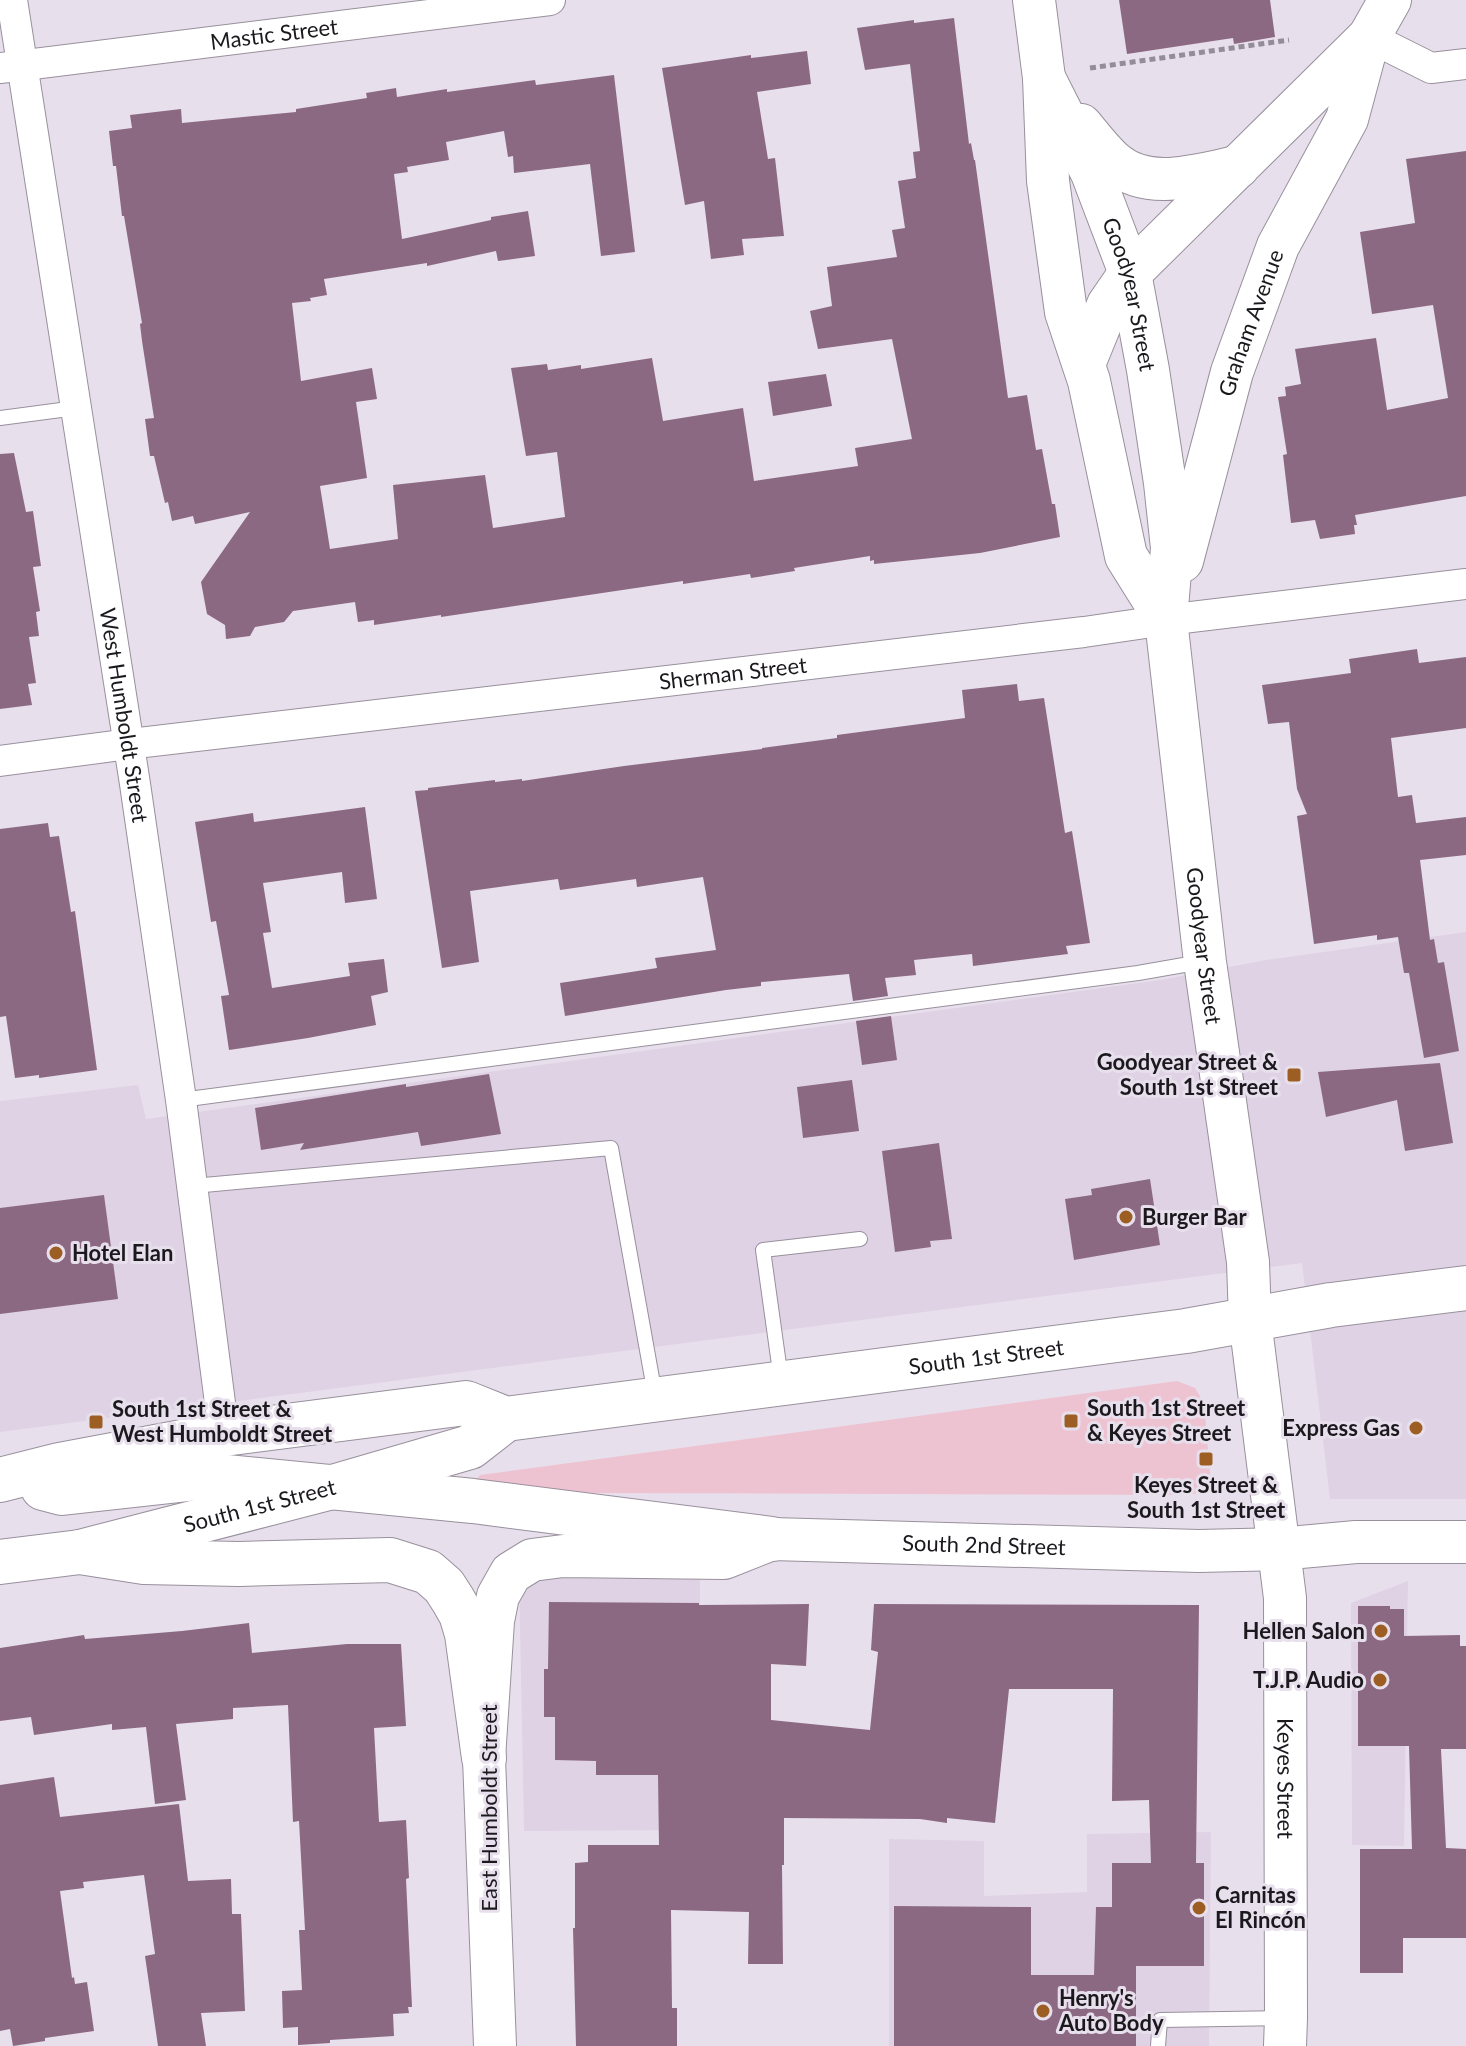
<svg xmlns="http://www.w3.org/2000/svg" width="1466" height="2046" font-family="Lato,sans-serif">
<style>
.built{fill:#dfd2e5}
.green{fill:#eec3d1}
.building{fill:#8b6982}
.lines{fill:none;stroke-linecap:round;stroke-linejoin:round}
.lane-casing{stroke:#98909c;stroke-width:16}
.street-casing{stroke:#98909c;stroke-width:32}
.secondary-casing{stroke:#98909c;stroke-width:44}
.primary-casing{stroke:#98909c;stroke-width:46}
.path{stroke:#938d97;stroke-width:5;stroke-dasharray:6 4;stroke-linecap:butt}
.lane{stroke:#fff;stroke-width:14}
.street{stroke:#fff;stroke-width:30}
.secondary{stroke:#fff;stroke-width:42}
.primary{stroke:#fff;stroke-width:44}
.poi-dot{fill:#9c5e23;stroke:#e8dfec;stroke-width:3}
.labels{text-anchor:middle;stroke-width:6;stroke-linejoin:round;paint-order:stroke}
.street-label{font-size:22px;fill:#1c191e;stroke:#e8dfec}
.poi-label{font-size:22px;font-weight:bold;fill:#1c191e;stroke:#e8dfec;text-anchor:start}
</style>
<rect width="100%" height="100%" fill="#e8dfec"/>
<g class="built">
<polygon points="1466,932 1466,1499 1330,1499 1302,1263 0,1432 0,1101 138,1085 146,1119 1160,980 1266,960"/>
<polygon points="519,1575 700,1577 700,1830 524,1831"/>
<polygon points="1408,1581 1404,1846 1352,1845 1351,1603"/>
<polygon points="1211,1832 1209,2046 889,2046 889,1839 984,1841 984,1896 1087,1892 1087,1834"/>
</g>
<polygon class="green" points="1177,1381 1195,1388 1204,1403 1211,1484 1207,1491 1189,1495 595,1493 485,1487 478,1484 477,1479 480,1475"/>
<g class="building">
<polygon points="1119,0 1270,0 1275,37 1234,44 1233,38 1127,54"/>
<polygon points="954,18 969,144 971,143 974,160 975,160 1008,398 1027,395 1036,450 1042,449 1052,504 1055,504 1060,537 980,553 874,564 874,560 870,561 870,556 794,568 795,571 751,578 750,574 683,584 683,581 441,617 441,615 374,625 374,620 358,622 355,602 293,611 284,622 255,627 250,636 226,639 225,625 207,614 201,582 250,512 195,524 193,516 172,521 168,502 165,503 154,456 150,456 145,419 154,418 142,341 140,324 142,323 124,216 122,216 116,166 113,166 109,131 132,128 130,115 181,109 182,123 296,112 296,109 367,98 366,93 396,88 397,97 447,89 447,92 535,80 536,85 614,75 635,252 601,256 590,164 514,173 513,156 508,157 504,131 446,142 449,160 407,167 408,172 394,174 402,239 491,220 491,217 528,211 535,256 498,261 496,251 427,266 427,263 324,279 327,295 310,298 311,301 292,303 301,381 372,368 377,399 356,402 367,478 320,486 330,549 398,539 393,485 485,475 493,528 565,517 557,452 526,456 511,368 547,364 548,370 581,365 581,369 652,358 663,421 743,408 754,481 858,466 855,448 912,439 892,339 818,349 810,311 832,306 827,267 897,257 892,230 905,228 898,181 916,178 913,152 920,151 910,64 865,70 857,28 914,20 914,23"/>
<polygon points="807,51 811,84 757,92 768,159 775,158 784,236 742,239 744,255 711,259 704,201 685,205 662,68 751,55 751,58"/>
<polygon points="1466,151 1466,496 1355,515 1357,525 1354,525 1355,534 1320,539 1315,520 1291,523 1283,455 1287,454 1278,397 1286,396 1285,387 1301,384 1295,349 1376,338 1387,410 1448,398 1433,305 1372,314 1360,232 1415,223 1406,159"/>
<polygon points="826,374 832,406 773,416 768,382"/>
<polygon points="14,453 26,512 33,511 41,566 33,567 40,611 36,612 39,636 29,637 36,683 28,684 32,705 0,709 0,454"/>
<polygon points="1417,649 1419,663 1466,657 1466,728 1391,738 1398,797 1412,795 1416,823 1466,817 1466,855 1420,860 1430,940 1434,939 1438,963 1444,962 1459,1051 1424,1058 1409,973 1404,973 1398,937 1377,940 1377,935 1314,944 1297,816 1307,814 1297,789 1289,722 1268,724 1262,685 1351,673 1349,659"/>
<polygon points="1017,684 1019,701 1044,698 1065,833 1072,831 1090,943 1066,946 1068,954 973,966 972,954 914,960 916,975 885,978 888,996 853,1001 849,974 761,982 761,986 726,990 565,1016 560,983 657,968 655,958 716,950 703,877 637,887 636,879 560,890 558,879 470,891 479,962 442,968 415,791 428,790 428,788 495,780 495,782 522,779 522,781 624,766 762,749 762,748 837,738 837,735 965,718 962,690"/>
<polygon points="365,807 377,899 345,903 342,872 263,883 271,932 263,933 272,988 350,976 348,963 384,959 388,992 371,996 376,1025 308,1038 229,1050 221,996 229,995 216,921 211,922 195,822 253,813 254,822"/>
<polygon points="48,823 50,837 59,836 71,912 75,911 97,1070 39,1078 39,1075 15,1078 6,1016 0,1017 0,829"/>
<polygon points="891,1016 897,1060 862,1065 856,1021"/>
<polygon points="1440,1063 1453,1143 1405,1151 1397,1100 1326,1117 1318,1072"/>
<polygon points="489,1074 501,1134 421,1146 418,1132 300,1150 304,1143 261,1150 255,1108 406,1084 406,1087"/>
<polygon points="852,1080 859,1131 803,1138 797,1087"/>
<polygon points="939,1143 952,1239 930,1241 931,1247 895,1252 882,1151"/>
<polygon points="1150,1179 1160,1245 1074,1260 1065,1199 1092,1195 1091,1189"/>
<polygon points="104,1195 118,1299 0,1314 0,1208"/>
<polygon points="549,1602 699,1603 699,1605 809,1604 806,1666 771,1664 771,1720 870,1730 878,1652 871,1650 874,1604 1199,1605 1196,1863 1204,1863 1204,1966 1136,1966 1136,2046 894,2046 894,1906 1031,1907 1031,1975 1094,1975 1096,1907 1112,1907 1112,1863 1151,1863 1149,1800 1112,1801 1113,1689 1009,1689 995,1823 947,1818 947,1823 920,1819 784,1818 784,1865 782,1865 783,1964 748,1964 749,1912 671,1910 672,2008 677,2008 677,2046 576,2046 573,1928 575,1928 575,1863 588,1862 588,1845 659,1845 658,1775 596,1775 596,1761 555,1760 555,1717 544,1717 544,1669 548,1669"/>
<polygon points="1358,1606 1390,1606 1390,1609 1404,1609 1404,1636 1460,1635 1460,1646 1466,1646 1466,1749 1441,1749 1446,1848 1466,1849 1466,1938 1403,1938 1403,1973 1360,1973 1360,1849 1412,1849 1409,1746 1358,1746"/>
<polygon points="249,1623 252,1653 347,1644 401,1644 406,1726 374,1728 379,1822 406,1820 409,1878 406,1879 412,2007 408,2007 409,2013 393,2014 394,2036 330,2040 330,2043 298,2045 298,2027 283,2028 282,1991 302,1990 299,1930 305,1930 299,1821 293,1822 288,1705 233,1708 233,1719 176,1724 186,1800 155,1804 146,1727 112,1730 112,1724 34,1735 31,1717 0,1721 0,1648 84,1635 85,1639 182,1631"/>
<polygon points="54,1777 60,1817 179,1804 188,1881 231,1879 232,1914 241,1914 245,2011 201,2013 206,2046 158,2046 145,1956 155,1954 144,1875 83,1882 84,1888 60,1891 72,1978 74,1977 75,1984 87,1982 94,2031 45,2038 45,2041 13,2046 10,2029 0,2031 0,1785"/>
</g>
<g class="lines">
<defs>
<g id="lane">
<polyline points="0,418 76,408"/>
<polyline points="181,1100 1138,973 1201,962"/>
<polyline points="193,1186 611,1148 655,1395"/>
<polyline points="781,1379 763,1250 860,1239"/>
<polyline points="1158,2046 1160,2020 1282,2018"/>
</g>
<g id="street">
<path id="s1" d="M12,0L135,784L181,1100L224,1434"/>
<polyline points="1369,37 1431,68 1466,64"/>
<path id="s2" d="M0,68L550,0"/>
<path id="s3" d="M0,761L129,744L1084,632L1166,620L1466,584"/>
</g>
<g id="secondary">
<polyline points="1034,0 1044,78 1048,181 1066,312 1089,381 1126,556 1166,620"/>
<path id="s4" d="M1044,78L1092,173L1130,273L1148,370L1165,483L1172,548L1166,620L1205,962L1248,1262L1250,1320L1285,1598L1286,2018L1285,2046"/>
<path d="M1081,125C1092,138 1103,153 1115,163C1149,192 1200,174 1238,167"/>
<polyline points="1084,364 1108,305 1130,273 1368,38"/>
<path id="s5" d="M1182,561L1232,372L1278,246L1347,119L1369,37L1390,0"/>
<path id="s6" d="M495,2046L484,1758L493,1621L498,1596L511,1573L532,1560L563,1556L724,1558L772,1539L1199,1551L1278,1549L1356,1542H1466"/>
</g>
<g id="primary">
<path id="s7" d="M0,1480L59,1465L224,1434L466,1403L506,1419L1186,1331L1331,1305L1466,1288"/>
<polyline points="43,1488 62,1493 216,1476 473,1501 772,1539"/>
<polyline points="80,1552 144,1562 239,1564 390,1560 428,1572 444,1586 453,1600 461,1614 467,1634 484,1758"/>
<path id="s8" d="M0,1562L80,1552L336,1486L470,1447L506,1419"/>
</g>
</defs>
<use href="#lane" class="lane-casing"/>
<use href="#street" class="street-casing"/>
<use href="#secondary" class="secondary-casing"/>
<use href="#primary" class="primary-casing"/>
<polyline class="path" points="1090,68 1289,40"/>
<use href="#lane" class="lane"/>
<use href="#street" class="street"/>
<use href="#secondary" class="secondary"/>
<use href="#primary" class="primary"/>
</g>
<g class="poi-dot">
<rect x="1286" y="1067" width="16" height="16" rx="4"/>
<circle cx="1126" cy="1217" r="8"/>
<circle cx="56" cy="1253" r="8"/>
<rect x="1063" y="1413" width="16" height="16" rx="4"/>
<rect x="88" y="1414" width="16" height="16" rx="4"/>
<circle cx="1416" cy="1428" r="8"/>
<rect x="1198" y="1451" width="16" height="16" rx="4"/>
<circle cx="1381" cy="1631" r="8"/>
<circle cx="1380" cy="1680" r="8"/>
<circle cx="1199" cy="1908" r="8"/>
<circle cx="1043" cy="2011" r="8"/>
</g>
<g class="labels">
<g class="street-label">
<text dy="8" stroke="none"><textPath href="#s2" startOffset="276">Mastic Street</textPath></text>
<text dy="8" stroke="none"><textPath href="#s4" startOffset="234">Goodyear Street</textPath></text>
<text dy="8" stroke="none"><textPath href="#s5" startOffset="248">Graham Avenue</textPath></text>
<text dy="8" stroke="none"><textPath href="#s3" startOffset="738">Sherman Street</textPath></text>
<text dy="8" stroke="none"><textPath href="#s1" startOffset="724">West Humboldt Street</textPath></text>
<text dy="8" stroke="none"><textPath href="#s4" startOffset="892">Goodyear Street</textPath></text>
<text dy="8" stroke="none"><textPath href="#s7" startOffset="1000">South 1st Street</textPath></text>
<text dy="8" stroke="none"><textPath href="#s8" startOffset="266">South 1st Street</textPath></text>
<text dy="8" stroke="none"><textPath href="#s6" startOffset="958">South 2nd Street</textPath></text>
<text dy="8" stroke="none"><textPath href="#s4" startOffset="1730">Keyes Street</textPath></text>
<text transform="translate(489 1808) rotate(-90)" y="8">East Humboldt Street</text>
</g>
<g class="poi-label">
<text x="1278" y="1070" text-anchor="end">Goodyear Street &amp;<tspan x="1278" dy="25">South 1st Street</tspan></text>
<text x="1142" y="1225">Burger Bar</text>
<text x="72" y="1261">Hotel Elan</text>
<text x="1087" y="1416">South 1st Street<tspan x="1087" dy="25">&amp; Keyes Street</tspan></text>
<text x="112" y="1417">South 1st Street &amp;<tspan x="112" dy="25">West Humboldt Street</tspan></text>
<text x="1400" y="1436" text-anchor="end">Express Gas</text>
<text x="1206" y="1493" text-anchor="middle">Keyes Street &amp;<tspan x="1206" dy="25">South 1st Street</tspan></text>
<text x="1365" y="1639" text-anchor="end">Hellen Salon</text>
<text x="1364" y="1688" text-anchor="end">T.J.P. Audio</text>
<text x="1215" y="1903">Carnitas<tspan x="1215" dy="25">El Rincón</tspan></text>
<text x="1059" y="2006">Henry's<tspan x="1059" dy="25">Auto Body</tspan></text>
</g>
</g>
</svg>
